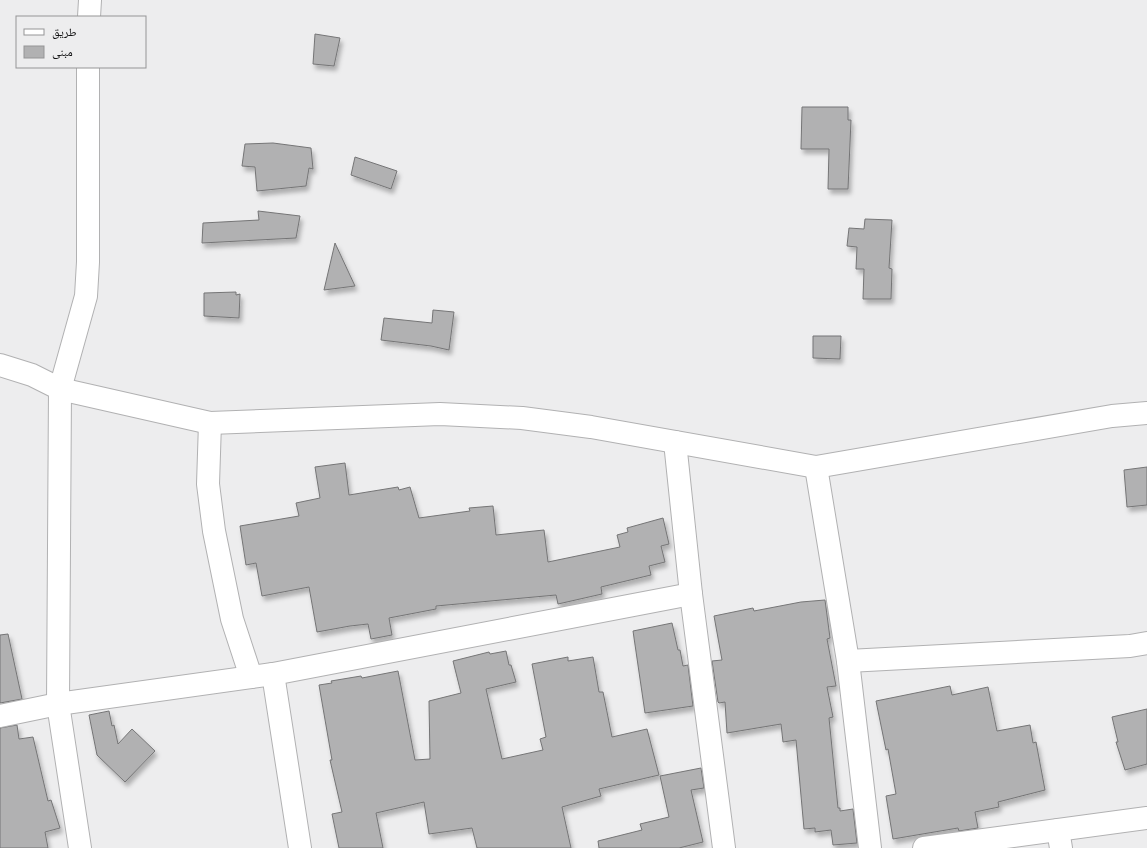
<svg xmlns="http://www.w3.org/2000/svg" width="1147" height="848" font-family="Helvetica,'Noto Naskh Arabic',sans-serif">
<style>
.building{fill:#b1b1b2;stroke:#757576;filter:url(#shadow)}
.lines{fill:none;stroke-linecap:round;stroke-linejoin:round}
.minor-casing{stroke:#b1b1b2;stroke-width:24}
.minor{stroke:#fff;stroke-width:22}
</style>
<defs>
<filter id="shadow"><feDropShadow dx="2.5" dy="4.5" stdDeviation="2" flood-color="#0004"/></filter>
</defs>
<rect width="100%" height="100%" fill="#ededee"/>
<g class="building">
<polygon points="315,34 340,38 334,66 313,64"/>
<polygon points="802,107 848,107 848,120 851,120 848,189 828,189 829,149 801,149"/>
<polygon points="273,143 311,148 313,169 309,168 306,186 257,191 255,167 242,166 245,144"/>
<polygon points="355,157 397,171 391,189 351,175"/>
<polygon points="258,211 300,216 296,238 202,243 203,223 259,220"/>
<polygon points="865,219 892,220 889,268 892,269 891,299 863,299 864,269 856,269 857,247 847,246 849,228 864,229"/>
<polygon points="335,243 355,286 324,290"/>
<polygon points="236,292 236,295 240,294 239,318 204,316 204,293"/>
<polygon points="433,310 454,312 449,350 431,346 381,340 384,318 432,323"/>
<polygon points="813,336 841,336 840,359 813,358"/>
<polygon points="345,463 349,495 398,487 399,490 410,487 419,518 470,511 469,508 493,506 496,535 544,530 548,562 620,547 617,535 628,532 627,528 663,518 669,544 661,546 665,562 649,566 651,575 601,587 602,594 558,604 556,595 436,606 436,609 389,618 392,635 371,639 368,624 350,626 317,632 309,587 262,596 256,563 246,565 240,526 299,516 296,503 320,498 315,467"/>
<polygon points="1147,467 1147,505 1127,507 1124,470"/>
<polygon points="825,600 830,638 827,639 836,686 827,687 833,717 829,718 838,808 840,808 840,811 853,809 857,843 833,845 831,830 815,832 815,828 804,829 796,740 783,742 781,724 727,733 725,702 719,703 718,702 712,661 722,660 714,616 753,608 754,611 801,602"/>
<polygon points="672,623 678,650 680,650 683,666 688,665 693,706 645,713 633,631"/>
<polygon points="8,634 22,699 0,703 0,635"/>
<polygon points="506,651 509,665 511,665 516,682 486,689 502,759 543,750 540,739 546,737 532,664 568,657 568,661 593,657 599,692 603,692 612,737 647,729 659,775 599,789 601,796 562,807 571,848 477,848 472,828 429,834 424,802 376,813 383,848 339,848 332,814 342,812 330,760 332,760 319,685 332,683 331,681 361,676 362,678 398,671 415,760 430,759 429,701 461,693 453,661 489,652 490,654"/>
<polygon points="950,686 952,695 988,687 997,731 1030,725 1033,743 1036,742 1045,790 998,802 999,807 975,812 978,828 959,831 958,828 893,839 886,796 896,794 888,749 886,750 876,701"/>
<polygon points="1147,709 1147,764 1125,770 1116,742 1118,742 1112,717"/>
<polygon points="109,711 112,726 114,725 118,744 132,729 155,751 125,782 97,755 89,715"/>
<polygon points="17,725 19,739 33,737 48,801 51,800 60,828 45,832 48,848 0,848 0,728"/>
<polygon points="701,768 704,788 691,790 703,842 679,848 599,848 598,841 642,830 640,824 669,817 660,776"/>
</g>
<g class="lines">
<defs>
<g id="minor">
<polyline points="89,17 90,0"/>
<polyline points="0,365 32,375 60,389 210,423 440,414 522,418 591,427 816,467 1112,416 1147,413"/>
<polyline points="210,423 208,484 214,531 232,619 251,677"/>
<polyline points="675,442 691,594 724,848"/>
<polyline points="816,467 848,661 870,848"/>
<polyline points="848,661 1130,646 1147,643"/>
<polyline points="273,674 300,848"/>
<polyline points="0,716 58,704 273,674 691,594"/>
<polyline points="1058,830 1061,848"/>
<polyline points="80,848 58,704 60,389 86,296 88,262 88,67"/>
<polyline points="924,848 1147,818"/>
</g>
</defs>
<use href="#minor" class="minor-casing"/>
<use href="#minor" class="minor"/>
</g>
<rect x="16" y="16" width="130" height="52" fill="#ededee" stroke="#959596"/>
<rect x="24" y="29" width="20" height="6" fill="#ffffff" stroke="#959596"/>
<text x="52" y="36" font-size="12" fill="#101011">طريق</text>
<rect x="24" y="46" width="20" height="12" fill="#b1b1b2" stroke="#959596"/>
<text x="52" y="56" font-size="12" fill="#101011">مبنى</text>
</svg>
